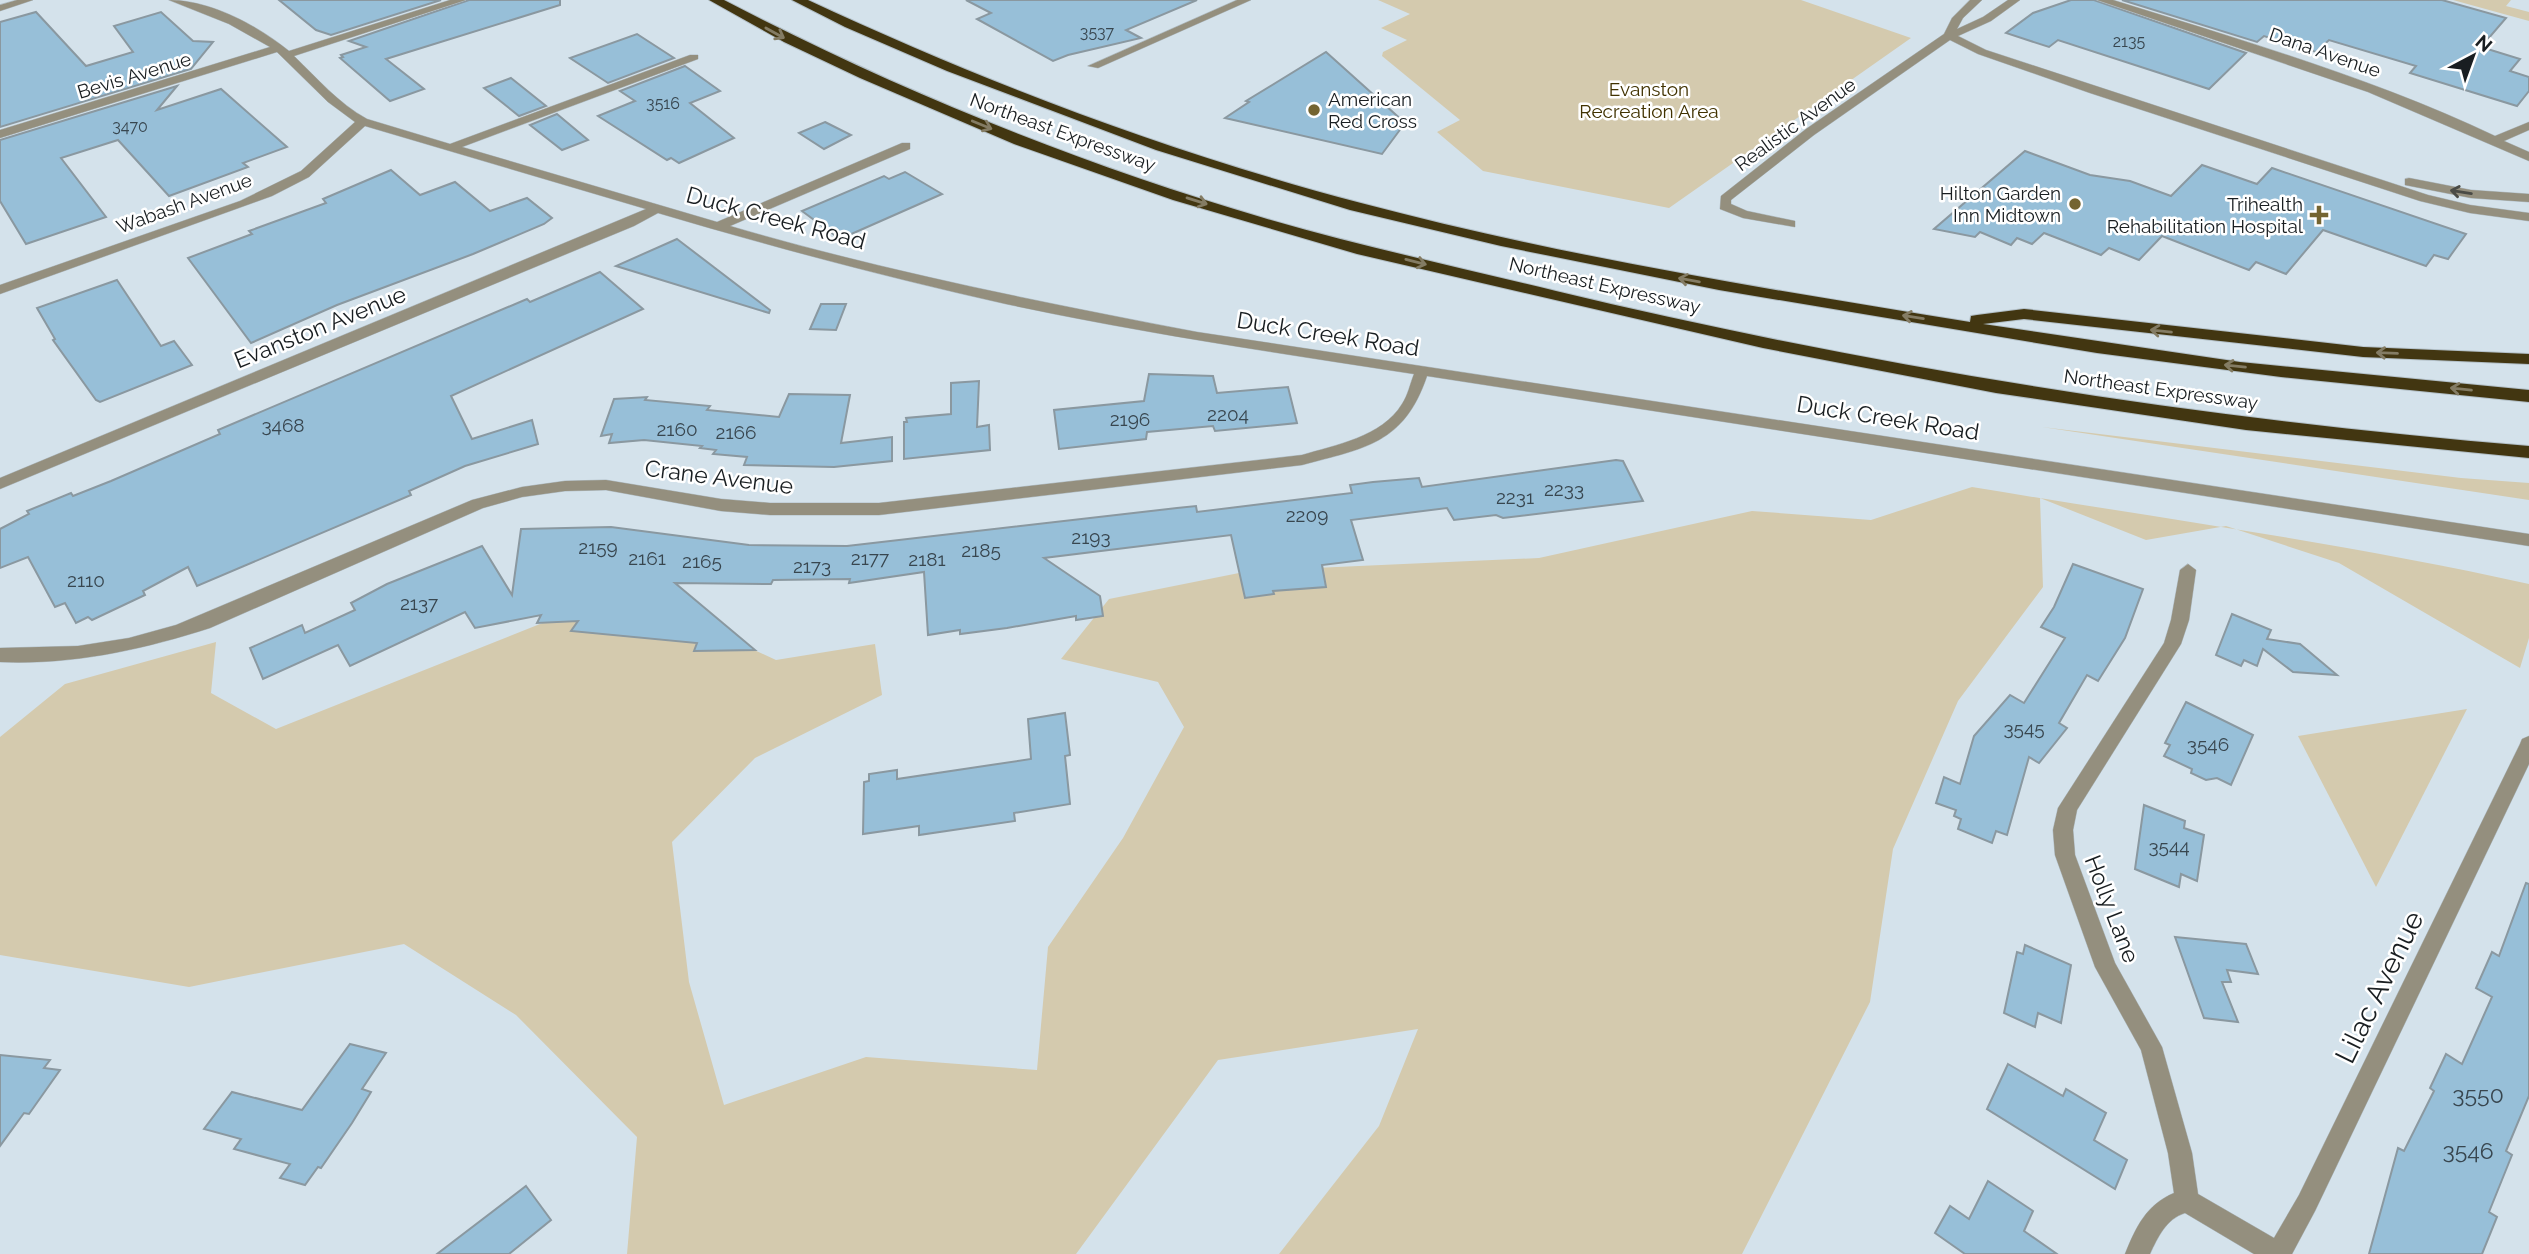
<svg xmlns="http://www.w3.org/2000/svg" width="2529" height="1254" font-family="Raleway,sans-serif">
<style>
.green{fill:#d4caae}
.building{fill:#97bfd8;stroke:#8a98a0;stroke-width:2}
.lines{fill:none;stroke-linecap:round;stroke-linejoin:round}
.minor-casing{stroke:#b2bfc7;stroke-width:1}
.highway-casing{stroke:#b2bfc7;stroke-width:2}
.minor{fill:#948f7e;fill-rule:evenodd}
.highway{fill:#423611;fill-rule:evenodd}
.oneway{stroke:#847c64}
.oneway2{stroke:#4a4b46}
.poi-dot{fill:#746431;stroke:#fff;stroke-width:2.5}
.labels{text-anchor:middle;stroke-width:5;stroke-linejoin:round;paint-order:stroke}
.far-number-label{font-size:16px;fill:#38464f}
.far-street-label{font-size:19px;fill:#191e21;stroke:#fff}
.far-park-label{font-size:19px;fill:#413200;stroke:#fff}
.far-poi-label{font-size:19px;fill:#191e21;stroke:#fff;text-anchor:end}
.number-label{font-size:19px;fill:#38464f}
.street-label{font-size:23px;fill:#191e21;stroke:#fff}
.near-number-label{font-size:23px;fill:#38464f}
.near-street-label{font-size:28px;fill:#191e21;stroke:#fff}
</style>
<rect width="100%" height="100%" fill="#d4e2eb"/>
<g class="green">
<polygon points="1378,0 1801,0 1911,38 1669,208 1483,171 1437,132 1460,120 1382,56 1383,52 1407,40 1381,28 1410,14"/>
<polygon points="2453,0 2511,0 2506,6 2529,12 2529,21"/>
<polygon points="2042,427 2461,478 2529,483 2529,500"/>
<path d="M1972,487C2158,518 2345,543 2529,584V638L2520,668L2339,563L2226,526L2146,540L2040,498L2043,587L1958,701L1893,849L1870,1002L1742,1254H1279L1379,1126L1418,1029L1218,1060L1076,1254H627L637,1137L516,1015L404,944L189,987L0,955V737L65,684L216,642L211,693L276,729L555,618L676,614L776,660L875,644L882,695L755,758L672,842L689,982L724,1105L866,1057L1037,1070L1048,947L1123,838L1184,727L1158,682L1061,659L1109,599L1249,571L1539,558L1752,511L1871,520Z"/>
<polygon points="2467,709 2376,887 2298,736"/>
</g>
<g class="building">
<polygon points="279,0 441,0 331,35 316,30"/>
<polygon points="469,0 560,0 560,5 386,59 424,89 390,101 340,58 343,57 341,55 366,47 349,41"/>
<polygon points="966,0 1197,0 1126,30 1141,38 1068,55 1053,61 977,19 991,13"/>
<polygon points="2071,0 2094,0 2246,53 2209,89 2058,40 2049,47 2006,33 2033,13"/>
<polygon points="2122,0 2442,0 2506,18 2481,47 2520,59 2510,71 2529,77 2529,91 2517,106 2410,73 2416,66 2329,40 2316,52 2264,36 2257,42"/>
<polygon points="36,12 86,66 133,52 114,26 161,12 193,41 213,42 191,69 0,127 0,22"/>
<polygon points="637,34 674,58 608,83 570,58"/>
<polygon points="1326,52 1405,123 1382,154 1225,118 1249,102 1246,101"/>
<polygon points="685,66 720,91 690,103 734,138 679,163 671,158 667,160 598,116 635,101 620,91"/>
<polygon points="511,78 546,106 519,116 484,88"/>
<polygon points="177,86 157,110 221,89 287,147 243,163 248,167 169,196 118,140 61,158 106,217 26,244 0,201 0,140"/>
<polygon points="557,114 588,140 562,150 530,125"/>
<polygon points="825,122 851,135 824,149 799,133"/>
<polygon points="2025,151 2090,175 2130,181 2171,196 2202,165 2257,184 2272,168 2466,234 2448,259 2434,255 2426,266 2323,230 2286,274 2256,262 2249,270 2162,236 2139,260 2109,248 2101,255 2044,233 2032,244 2017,238 2011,245 1980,232 1975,237 1934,229"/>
<polygon points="391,170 420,195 455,182 490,211 527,198 552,218 544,224 473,254 337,305 251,343 188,258 252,234 249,231 326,203 323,199"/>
<polygon points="905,172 942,194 840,239 802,211 884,176 889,179"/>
<polygon points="677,239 770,310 769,313 616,266"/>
<polygon points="600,272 643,309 451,396 472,439 532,420 538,444 465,466 409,491 411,495 197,586 188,567 143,591 145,595 92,620 88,617 76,623 65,603 55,607 28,557 0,568 0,529 29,514 27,511 71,493 73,496 111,481 220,434 218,430 527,299 530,302"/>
<polygon points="117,280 161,346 174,341 192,365 100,402 96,400 53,340 55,339 37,308"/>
<polygon points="821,304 846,304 836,330 810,329"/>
<polygon points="1149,374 1213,376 1217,393 1288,387 1297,423 1215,431 1213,426 1147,432 1146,439 1059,449 1054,410 1144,401"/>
<polygon points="979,381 977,427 989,425 990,450 904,459 904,422 907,422 906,418 951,414 951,383"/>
<polygon points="789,394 850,395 841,443 892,437 892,461 834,467 744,465 747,457 713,454 716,450 700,448 702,446 644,440 609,443 612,434 601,436 614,399 647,397 645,400 710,406 707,410 779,417"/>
<polygon points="1616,460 1623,461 1643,501 1503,518 1496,515 1454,520 1447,508 1351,520 1363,560 1322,565 1326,587 1273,591 1274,594 1245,598 1231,535 1044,558 1100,596 1103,616 1076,620 1076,616 1007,628 960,634 960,630 928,635 924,572 849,583 850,579 773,580 771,584 675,583 755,650 694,651 697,643 571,631 578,621 537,623 541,615 475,628 465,612 350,666 338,645 263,679 250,648 302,625 305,633 355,610 351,603 387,584 482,546 512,595 521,529 611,527 749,545 847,546 1177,508 1196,506 1197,512 1335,495 1352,493 1350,485 1373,482 1419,478 1422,487"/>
<polygon points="2073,564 2143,589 2125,638 2098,681 2087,675 2059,723 2067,728 2039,763 2029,757 2007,835 1996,831 1992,843 1958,829 1961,819 1954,816 1956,810 1936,803 1944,777 1960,784 1974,736 2010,695 2024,703 2065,638 2041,627 2054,607"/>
<polygon points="2232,614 2271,630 2267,639 2300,644 2337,675 2293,672 2263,649 2257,666 2244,660 2241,666 2216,655"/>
<polygon points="2186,702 2253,735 2231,785 2217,778 2206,780 2191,773 2192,769 2164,756 2170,745 2165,743"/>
<polygon points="1065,713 1070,755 1065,756 1070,804 1014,813 1015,821 919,835 919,826 863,834 864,782 869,781 869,774 897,770 897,779 1031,759 1028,719"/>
<polygon points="2144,805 2185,821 2184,828 2204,835 2197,881 2181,874 2179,887 2135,869"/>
<polygon points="2526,883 2529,884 2529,1096 2506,1151 2512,1155 2489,1212 2497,1217 2482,1254 2369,1254 2398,1148 2404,1151 2434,1091 2430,1088 2446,1054 2462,1064 2492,997 2476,988 2492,952 2499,956"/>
<polygon points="2175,937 2246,944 2258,974 2227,970 2231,982 2222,982 2238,1022 2204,1018"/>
<polygon points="2025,945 2071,965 2061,1023 2038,1013 2035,1027 2004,1013 2017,952 2023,954"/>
<polygon points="350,1044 386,1053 362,1089 371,1092 352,1123 321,1168 318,1167 305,1185 280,1178 290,1164 234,1149 241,1139 204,1129 232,1092 302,1110"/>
<polygon points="0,1055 50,1060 44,1068 60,1070 29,1114 24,1113 0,1146"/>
<polygon points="2008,1064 2063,1096 2066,1089 2106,1113 2094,1140 2127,1160 2115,1189 1987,1109"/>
<polygon points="1988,1181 2033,1211 2024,1231 2057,1254 1965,1254 1935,1233 1950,1206 1969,1219"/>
<polygon points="526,1186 551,1220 509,1254 437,1254"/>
</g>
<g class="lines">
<defs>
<g id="minor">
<polygon points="17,0 33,0 0,11 0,5"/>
<path d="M169,0C210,0 257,25 289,51L450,0H466L294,56C318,79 338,103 367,119L450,144L690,55H698V59L462,147L717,222L902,143H910V149L730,226C884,271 1040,302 1197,332L2529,534V546L1427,376C1404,444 1365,448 1302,465L879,515H770L721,511L606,490L565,491L522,497L483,508L210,628C141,650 73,665 0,662V648L78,646L129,638L176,625L472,500L522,487L565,481L606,480L721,499L770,503H879L1302,455C1335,445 1382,437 1402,404C1408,395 1410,384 1414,374C1278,353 1141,333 1006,304C889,278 773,247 658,213L634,226L0,489V478L646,209L365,126L309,177L272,196L0,294V285L240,201L301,171L355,122L328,102L277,52L0,138V130L270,47L229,24Z"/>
<polygon points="1237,0 1251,0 1098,68 1088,66"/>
<polygon points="1970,0 1982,0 1963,18 1957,29 1983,17 2008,0 2020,0 1991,21 1958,36 1986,50 2428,195 2470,205 2529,213 2529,221 2470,213 2420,201 2090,93 1978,54 1950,40 1814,135 1731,200 1731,204 1747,211 1795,221 1795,227 1743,218 1720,209 1721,196 1806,129 1944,34 1952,18"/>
<path d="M2097,0H2113C2241,40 2373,78 2495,136L2529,122V130L2504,141L2529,152V161L2368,92Z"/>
<polygon points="2409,178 2471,190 2529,194 2529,202 2471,198 2405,185 2405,179"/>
<path d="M2188,564L2196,570L2189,620L2181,644L2077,810L2073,830L2075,855L2115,963L2162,1047L2192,1153L2198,1194L2274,1238L2299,1195L2520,744L2522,739L2529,736V764L2315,1211L2292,1254H2254L2185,1213C2166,1219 2158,1237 2150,1254H2125C2136,1227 2146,1205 2174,1193L2168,1153L2141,1050L2095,967L2055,855L2053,830L2058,808L2164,643L2171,620L2180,570Z"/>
</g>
<g id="highway">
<path d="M709,0H724C897,90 1077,163 1264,218C1360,246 1458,267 1556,291C1878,368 2199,419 2529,446V458L2246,430L1996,393L1763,348L1357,254L1173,200L1014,144L860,78L784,42Z"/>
<path d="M792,0H808C986,83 1171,153 1361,203C1561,256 1766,289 1970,322L1971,316L1977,315L2024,309L2363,347L2529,354V364L2363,357L2024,319L1983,324L2240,362L2529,390V402L2281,377L2097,353L1719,290L1501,246L1350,210L1156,150L947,71L845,27Z"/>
</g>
</defs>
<use href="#minor" class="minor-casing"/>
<use href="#highway" class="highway-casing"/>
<use href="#minor" class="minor"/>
<use href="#highway" class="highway"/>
</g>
<defs><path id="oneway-shaft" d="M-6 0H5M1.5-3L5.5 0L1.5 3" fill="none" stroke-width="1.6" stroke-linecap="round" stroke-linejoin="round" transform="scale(1.75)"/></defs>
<g class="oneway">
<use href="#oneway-shaft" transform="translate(775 33) rotate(29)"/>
<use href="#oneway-shaft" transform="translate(982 125) rotate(22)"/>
<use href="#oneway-shaft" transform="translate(1197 201) rotate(17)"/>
<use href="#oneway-shaft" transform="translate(1416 262) rotate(14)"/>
<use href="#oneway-shaft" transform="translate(1689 280) rotate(-170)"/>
<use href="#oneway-shaft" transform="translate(1913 317) rotate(-171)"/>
<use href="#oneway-shaft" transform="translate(2161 331) rotate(-174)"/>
<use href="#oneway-shaft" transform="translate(2387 353) rotate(-178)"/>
<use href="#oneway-shaft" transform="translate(2235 366) rotate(-174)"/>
<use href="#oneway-shaft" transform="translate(2461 389) rotate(-174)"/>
</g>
<use class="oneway2" href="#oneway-shaft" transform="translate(2461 192) rotate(-171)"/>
<g class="poi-dot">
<circle cx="1314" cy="110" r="7"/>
<circle cx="2075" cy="204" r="7"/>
<path d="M2315.5 204.5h7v7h7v7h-7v7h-7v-7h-7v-7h7z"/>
</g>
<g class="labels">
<g class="far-number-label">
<text x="1097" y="38">3537</text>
<text x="2129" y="47">2135</text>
<text x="663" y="109">3516</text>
<text x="130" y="132">3470</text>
</g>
<g class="far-street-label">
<text transform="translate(2325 52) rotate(19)" y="7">Dana Avenue</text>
<text transform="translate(134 75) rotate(-17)" y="7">Bevis Avenue</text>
<text transform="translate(1795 124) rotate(-36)" y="7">Realistic Avenue</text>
<text transform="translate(1063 132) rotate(20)" y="7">Northeast Expressway</text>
<text transform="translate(184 203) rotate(-20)" y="7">Wabash Avenue</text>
<text transform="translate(1605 285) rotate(13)" y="7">Northeast Expressway</text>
<text transform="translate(2161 389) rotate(8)" y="7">Northeast Expressway</text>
</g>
<g class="far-park-label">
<text x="1649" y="96">Evanston<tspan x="1649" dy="22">Recreation Area</tspan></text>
</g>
<g class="far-poi-label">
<text x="1328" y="106" text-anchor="start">American<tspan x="1328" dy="22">Red Cross</tspan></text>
<text x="2061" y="200">Hilton Garden<tspan x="2061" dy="22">Inn Midtown</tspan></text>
<text x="2303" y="211">Trihealth<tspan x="2303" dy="22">Rehabilitation Hospital</tspan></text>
</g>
<g class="number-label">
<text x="1228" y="421">2204</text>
<text x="1130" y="426">2196</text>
<text x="283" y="432">3468</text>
<text x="677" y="436">2160</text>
<text x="736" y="439">2166</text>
<text x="1564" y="496">2233</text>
<text x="1515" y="504">2231</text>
<text x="1307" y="522">2209</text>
<text x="1091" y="544">2193</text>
<text x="598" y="554">2159</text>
<text x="981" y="557">2185</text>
<text x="647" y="565">2161</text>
<text x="870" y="565">2177</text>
<text x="927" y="566">2181</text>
<text x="702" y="568">2165</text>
<text x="812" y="573">2173</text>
<text x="86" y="587">2110</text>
<text x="419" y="610">2137</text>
<text x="2024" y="735">3545</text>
<text x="2208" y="751">3546</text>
<text x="2169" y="853">3544</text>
</g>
<g class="street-label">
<text transform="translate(776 218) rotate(15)" y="8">Duck Creek Road</text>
<text transform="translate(320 327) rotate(-22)" y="8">Evanston Avenue</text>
<text transform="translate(1328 334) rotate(9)" y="8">Duck Creek Road</text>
<text transform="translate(1888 418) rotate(9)" y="8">Duck Creek Road</text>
<text transform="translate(719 477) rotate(7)" y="8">Crane Avenue</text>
<text transform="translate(2112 909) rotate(69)" y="8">Holly Lane</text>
</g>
<g class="near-number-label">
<text x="2478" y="1103">3550</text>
<text x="2468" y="1159">3546</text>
</g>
<g class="near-street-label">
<text transform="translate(2379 987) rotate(-64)" y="10">Lilac Avenue</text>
</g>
</g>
<g transform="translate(2473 56) rotate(41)" stroke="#ffffff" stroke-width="5" paint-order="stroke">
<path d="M0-5L12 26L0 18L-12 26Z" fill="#191e21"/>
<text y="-10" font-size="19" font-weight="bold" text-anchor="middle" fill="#191e21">N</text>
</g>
</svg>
